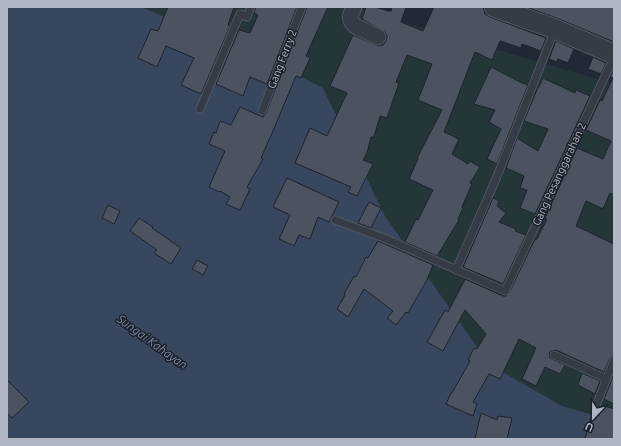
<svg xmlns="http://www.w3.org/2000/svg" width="621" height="446" font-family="Ubuntu,sans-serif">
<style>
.green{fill:#253638}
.water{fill:#39475e}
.building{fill:#4b5361;stroke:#1d232d}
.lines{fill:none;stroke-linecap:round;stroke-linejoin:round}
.service-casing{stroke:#505661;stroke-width:9}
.minor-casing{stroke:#505661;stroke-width:17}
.tertiary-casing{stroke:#505661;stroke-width:21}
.service{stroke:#363c46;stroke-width:7}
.minor{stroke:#363c46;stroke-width:15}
.tertiary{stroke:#363c46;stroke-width:19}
.labels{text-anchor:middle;stroke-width:3;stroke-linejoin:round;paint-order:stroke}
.street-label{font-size:11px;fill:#b0b6c3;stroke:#1b212b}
.water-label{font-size:12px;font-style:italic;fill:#7b8ca9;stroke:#1b212b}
</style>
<rect width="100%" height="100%" fill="#222936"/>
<polygon class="green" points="141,7 352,7 614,84 614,421 562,406 489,364 385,216 323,88"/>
<polygon class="water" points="7,7 141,7 262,57 323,88 385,216 489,364 562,406 614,421 614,439 7,439"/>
<g class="building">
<polygon points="168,7 234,7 228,25 230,26 201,94 181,85 194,58 166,46 157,67 138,58 151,29 158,31"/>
<polygon points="256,7 297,7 267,84 250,77 243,96 216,84 239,30 250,33 258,15 254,13"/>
<polygon points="307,7 328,7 306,56 310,58 301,78 296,76 272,133 261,158 263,159 247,187 250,189 240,210 226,204 230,197 220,191 219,192 209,187 225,151 209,144 214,132 216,133 220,121 231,125 240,107 263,117 266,113"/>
<polygon points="366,7 375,7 388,11 391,11 392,7 406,7 401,22 423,31 434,7 483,7 485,14 490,17 546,38 541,51 522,44 521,48 500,41 492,60 475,52 444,132 459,139 452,154 468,164 470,161 480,167 470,183 472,184 462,207 463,208 458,219 459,220 437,256 405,242 416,219 418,220 433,190 409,179 418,159 417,158 442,110 418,100 432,64 407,55 396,82 399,83 387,118 380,116 374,137 371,137 367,153 363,160 373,164 357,196 348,192 351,187 295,163 310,128 327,136 347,93 330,86 353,35 378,46 383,45 386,41 387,36 385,32 362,19"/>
<polygon points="526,7 614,7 614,42 559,19"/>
<polygon points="556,41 574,49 568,63 558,59 557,62 549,59"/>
<polygon points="593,57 606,63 601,74 588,69"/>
<polygon points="491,67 518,81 528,85 497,164 487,159 501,129 489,122 495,110 474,104"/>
<polygon points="614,69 614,195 610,193 603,209 586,201 576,226 614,244 614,355 610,358 604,372 556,350 551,351 549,353 550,358 565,365 560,374 545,367 536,386 522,379 536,348 519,339 500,379 489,374 473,402 477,404 473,416 446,404 451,393 452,393 470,361 468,360 474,348 477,349 486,334 465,310 443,351 427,342 445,310 448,312 465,279 503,296 506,296 509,293 535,239 537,239 547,219 545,218 577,148 603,159 611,141 586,130 600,100 602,101 613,78 610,77"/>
<polygon points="543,78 575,93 576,90 590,96 535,214 520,208 527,190 520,188 524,176 506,168 517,138 538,151 548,129 524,121 538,87 539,87"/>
<polygon points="287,178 339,202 329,222 318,217 310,239 299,235 294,246 279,239 290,215 273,207"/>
<polygon points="493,198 499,201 497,206 506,213 499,222 516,229 515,231 526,235 503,284 463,267"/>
<polygon points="369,202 381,208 371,228 358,223"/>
<polygon points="108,205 120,211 114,224 102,218"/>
<polygon points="139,218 153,227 152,228 181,248 171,264 154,253 157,250 130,231"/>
<polygon points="378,241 433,265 427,280 408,313 406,312 396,325 387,318 393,311 364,289 348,317 337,309 345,295 344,294 354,276 356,277 366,257 368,258"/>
<polygon points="197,260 208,266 203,275 192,269"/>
<polygon points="582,373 600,381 595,394 578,385"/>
<polygon points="614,374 614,404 604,399"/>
<polygon points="7,380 29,402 12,418 7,413"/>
<polygon points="602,405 614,409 614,439 585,439 593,410 596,411 599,410"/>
<polygon points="481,413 497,420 498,416 512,418 507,439 475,439"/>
</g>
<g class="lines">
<defs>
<g id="service">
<polyline points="200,109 240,14 247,17 251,7"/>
<polyline points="262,111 302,7"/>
<polyline points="335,220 389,240 505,291 614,57"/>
<polyline points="456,270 496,179 555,29"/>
<polyline points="554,355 607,379"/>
<polyline points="596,406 614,360"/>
</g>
<path id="minor" d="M354,7C350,15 348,19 355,26L378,37"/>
<polyline id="tertiary" points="494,7 555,29 614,54"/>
</defs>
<use href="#service" class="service-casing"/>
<use href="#minor" class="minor-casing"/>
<use href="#tertiary" class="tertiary-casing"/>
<use href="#service" class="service"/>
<use href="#minor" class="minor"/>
<use href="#tertiary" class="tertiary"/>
</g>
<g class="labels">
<g class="street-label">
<text transform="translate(282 59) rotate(-69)" y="4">Gang Ferry 2</text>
<text transform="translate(559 174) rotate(-65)" y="4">Gang Pesanggarahan 2</text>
</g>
<g class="water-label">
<text transform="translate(152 342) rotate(36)" y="4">Sungai Kahayan</text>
</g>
</g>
<rect width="621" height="446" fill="none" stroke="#b0b6c3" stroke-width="16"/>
<g transform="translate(593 418) rotate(202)" stroke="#1b212b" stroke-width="3" paint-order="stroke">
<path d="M0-3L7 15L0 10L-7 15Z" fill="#b0b6c3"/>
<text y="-6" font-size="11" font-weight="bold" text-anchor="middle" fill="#b0b6c3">U</text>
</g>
</svg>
